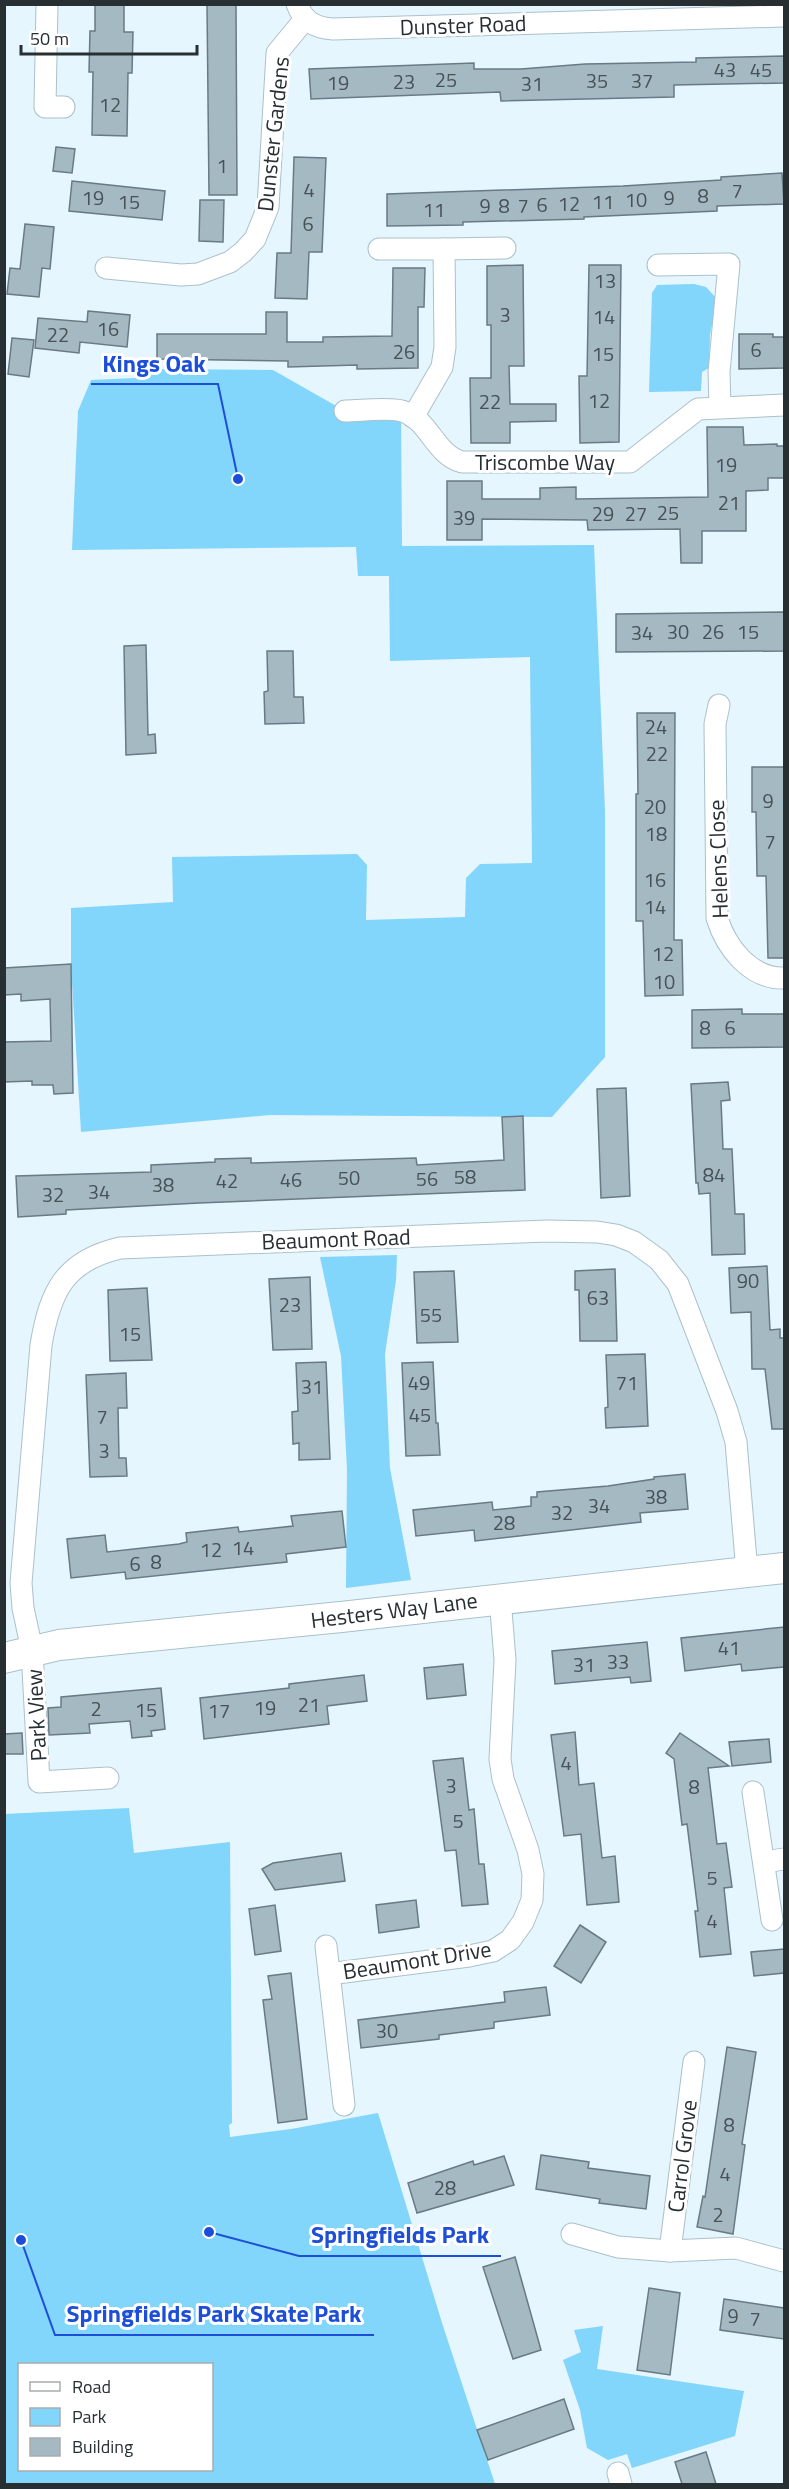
<svg xmlns="http://www.w3.org/2000/svg" width="789" height="2489" font-family="'Titillium Web',sans-serif">
<style>
.green{fill:#82d5fb;fill-rule:evenodd}
.building{fill:#a5b9c3;stroke:#687b84;stroke-width:1.5}
.lines{fill:none;stroke-linecap:round;stroke-linejoin:round}
.street-casing{stroke:#abc0ca;stroke-width:23}
.secondary-casing{stroke:#abc0ca;stroke-width:32}
.street{stroke:#fff;stroke-width:21}
.secondary{stroke:#fff;stroke-width:30}
.labels{text-anchor:middle;stroke-width:6;stroke-linejoin:round;paint-order:stroke}
.number-label{font-size:20px;fill:#465257}
.street-label{font-size:22px;fill:#272f33;stroke:#fff}
.leader{fill:none;stroke:#1d4ed8;stroke-width:2}
.callout-dot{fill:#1d4ed8;stroke:#fff;stroke-width:2}
.callout-label{font-size:24px;text-anchor:middle;font-weight:bold;fill:#1d4ed8;stroke:#fff;stroke-width:6;stroke-linejoin:round;paint-order:stroke}
</style>
<rect width="100%" height="100%" fill="#e5f6ff"/>
<g class="green">
<polygon points="694,284 706,287 717,299 710,335 709,368 702,372 701,391 649,392 652,293 657,285"/>
<polygon points="148,369 273,370 345,411 401,411 402,546 594,545 605,811 605,1057 552,1117 270,1115 81,1132 71,964 71,908 173,902 172,857 357,854 367,865 366,920 465,917 466,878 480,864 532,863 530,657 390,661 389,576 358,576 356,547 72,550 78,411 91,380 135,378"/>
<polygon points="397,1255 396,1280 385,1354 390,1468 411,1580 346,1588 347,1469 341,1356 320,1257"/>
<path d="M129,1808L134,1853L230,1842L232,2123L229,2125L230,2137L291,2129L378,2113L443,2326L495,2484H5L4,1814ZM20,2364H212V2470H20Z"/>
<polygon points="603,2326 597,2369 744,2391 735,2436 632,2468 627,2454 608,2460 587,2448 580,2410 563,2360 581,2352 574,2330"/>
</g>
<g class="building">
<polygon points="95,4 124,4 124,32 133,32 132,73 128,73 127,136 92,135 93,72 89,72 90,31 95,31"/>
<polygon points="207,4 236,4 237,195 209,195"/>
<polygon points="784,56 784,83 674,85 674,97 501,101 500,92 311,99 309,69 474,63 474,69 521,69 585,64 696,62 696,58"/>
<polygon points="56,147 75,149 72,173 53,171"/>
<polygon points="294,157 326,158 322,252 309,252 307,299 275,298 277,253 291,253"/>
<polygon points="782,173 784,204 717,206 717,211 584,217 584,219 463,222 463,225 387,226 387,194 623,186 721,180 721,177"/>
<polygon points="72,181 165,191 162,220 69,211"/>
<polygon points="200,200 224,200 223,242 199,241"/>
<polygon points="25,224 54,227 50,269 42,268 39,297 7,294 10,268 20,269"/>
<polygon points="523,265 524,366 509,366 510,404 556,404 556,421 510,422 510,443 471,443 470,378 491,378 491,325 487,325 487,266"/>
<polygon points="589,265 621,265 619,442 580,443 579,376 587,376"/>
<polygon points="393,268 425,268 424,307 418,307 418,368 357,369 357,365 288,367 288,361 157,359 157,334 266,334 266,312 287,312 287,342 323,342 323,337 392,336"/>
<polygon points="88,311 130,315 127,347 80,342 79,353 35,348 38,318 87,322"/>
<polygon points="739,334 773,334 773,337 784,337 784,368 739,369"/>
<polygon points="12,338 34,340 29,377 8,374"/>
<polygon points="707,427 743,427 744,445 777,444 777,446 784,446 784,478 768,478 768,490 746,491 746,531 702,531 702,563 681,563 680,529 588,530 587,520 482,519 482,540 447,540 447,481 482,481 482,499 540,499 540,488 576,487 576,499 708,497"/>
<polygon points="784,612 784,651 616,652 616,614"/>
<polygon points="146,645 148,735 155,734 156,753 126,755 124,646"/>
<polygon points="267,651 293,651 294,697 303,697 304,723 265,724 264,692 268,691"/>
<polygon points="637,713 675,713 674,940 682,940 683,995 645,996 643,921 636,921 636,794 638,794"/>
<polygon points="752,767 784,767 784,958 768,958 766,876 757,876 756,812 752,812"/>
<polygon points="71,964 73,1093 54,1094 53,1085 32,1085 32,1081 4,1082 4,1042 51,1041 50,999 21,1001 21,994 4,995 4,968"/>
<polygon points="742,1009 742,1014 784,1014 784,1047 692,1048 692,1010"/>
<polygon points="728,1082 730,1100 721,1101 723,1149 732,1149 735,1214 744,1214 745,1254 712,1255 710,1193 699,1194 698,1183 696,1183 691,1084"/>
<polygon points="626,1088 630,1196 601,1198 597,1089"/>
<polygon points="523,1116 525,1190 199,1203 66,1210 66,1214 18,1217 16,1176 151,1172 151,1165 215,1162 215,1159 251,1158 251,1163 416,1158 417,1165 504,1160 502,1117"/>
<polygon points="767,1266 770,1330 780,1329 780,1338 784,1338 784,1429 772,1429 765,1369 752,1369 751,1312 731,1313 729,1268"/>
<polygon points="615,1269 617,1341 580,1341 579,1290 575,1290 575,1271"/>
<polygon points="454,1271 458,1342 417,1343 414,1272"/>
<polygon points="310,1277 312,1349 273,1350 269,1279"/>
<polygon points="147,1288 152,1360 110,1361 108,1290"/>
<polygon points="645,1354 648,1426 606,1428 605,1408 608,1407 606,1355"/>
<polygon points="326,1362 330,1459 299,1460 299,1443 293,1444 292,1412 298,1411 296,1363"/>
<polygon points="433,1362 436,1423 438,1423 440,1455 406,1456 402,1363"/>
<polygon points="126,1373 127,1408 118,1408 119,1458 126,1458 127,1476 90,1477 86,1375"/>
<polygon points="685,1474 688,1509 640,1513 641,1522 475,1541 474,1530 416,1536 413,1510 492,1502 493,1510 531,1506 531,1497 537,1497 537,1492 608,1486 654,1479 654,1477"/>
<polygon points="342,1511 346,1547 286,1554 287,1562 126,1579 125,1572 71,1578 67,1539 105,1535 107,1552 179,1544 187,1542 186,1533 238,1527 239,1532 293,1526 291,1516"/>
<polygon points="784,1627 784,1667 742,1671 741,1664 685,1671 681,1638"/>
<polygon points="647,1642 651,1681 631,1683 630,1677 555,1684 552,1651"/>
<polygon points="463,1664 466,1695 427,1699 424,1668"/>
<polygon points="364,1675 367,1701 327,1706 329,1724 204,1739 200,1698 289,1688 289,1684"/>
<polygon points="161,1688 165,1729 151,1731 152,1736 132,1738 130,1721 89,1724 90,1733 49,1735 48,1708 61,1707 61,1697"/>
<polygon points="575,1732 579,1785 594,1783 602,1858 615,1856 619,1902 587,1905 581,1834 564,1836 551,1735"/>
<polygon points="22,1733 23,1754 4,1754 4,1734"/>
<polygon points="680,1733 729,1766 708,1768 717,1844 726,1843 732,1887 724,1888 731,1954 700,1957 695,1911 698,1911 687,1824 682,1825 674,1759 666,1753"/>
<polygon points="769,1739 771,1762 732,1766 729,1742"/>
<polygon points="463,1758 469,1810 474,1809 479,1864 484,1864 488,1904 462,1906 456,1850 445,1851 433,1761"/>
<polygon points="341,1853 345,1881 275,1890 262,1869 273,1863"/>
<polygon points="416,1900 419,1927 379,1933 376,1905"/>
<polygon points="275,1905 281,1951 255,1955 249,1909"/>
<polygon points="580,1925 606,1942 581,1983 554,1966"/>
<polygon points="784,1949 784,1973 754,1976 751,1952"/>
<polygon points="291,1973 307,2119 278,2123 263,2000 272,1999 268,1976"/>
<polygon points="546,1987 550,2015 494,2022 494,2028 439,2035 439,2039 361,2048 358,2020 505,2002 504,1992"/>
<polygon points="727,2047 756,2052 742,2144 745,2145 733,2234 697,2227 703,2196 705,2197"/>
<polygon points="541,2155 589,2162 588,2168 650,2176 646,2209 599,2203 600,2199 536,2189"/>
<polygon points="504,2156 514,2185 417,2213 408,2183 473,2161 474,2165"/>
<polygon points="515,2257 541,2350 513,2359 483,2267"/>
<polygon points="649,2288 680,2293 670,2375 637,2370"/>
<polygon points="724,2299 784,2308 784,2339 720,2330"/>
<polygon points="564,2399 574,2429 488,2460 477,2430"/>
<polygon points="706,2452 716,2484 682,2484 675,2462"/>
</g>
<g class="lines">
<defs>
<g id="street">
<polyline points="47,4 45,107 64,107"/>
<path d="M297,4C303,21 315,28 333,29L784,16"/>
<polyline points="379,249 444,249 445,347 442,367 413,417"/>
<polyline points="444,249 505,248"/>
<polyline points="658,265 729,264 719,372 720,406"/>
<polyline points="106,268 181,275 198,274 230,262 243,252 255,239 268,207 277,53 305,19"/>
<path d="M345,411C360,411 388,407 402,411C430,420 434,454 462,462H630L698,409L784,405"/>
<path d="M719,705L715,724L717,918C726,947 750,979 784,978"/>
<path d="M108,1778L39,1782L32,1650L23,1608L21,1583L41,1345C50,1292 64,1261 120,1248L547,1231L597,1232L616,1235L634,1242L659,1260L678,1284L727,1411L736,1442L747,1572"/>
<polyline points="753,1792 772,1920"/>
<polyline points="764,1862 784,1859"/>
<polyline points="326,1946 344,2105"/>
<polyline points="329,1974 469,1956 493,1951 510,1940 523,1922 532,1900 533,1874 528,1850 503,1779 500,1759 505,1660 500,1598"/>
<polyline points="572,2234 618,2247 670,2251 736,2248 784,2261"/>
<polyline points="670,2251 694,2062"/>
<polyline points="618,2473 621,2484"/>
</g>
<polyline id="secondary" points="4,1658 59,1645 341,1617 784,1568"/>
</defs>
<use href="#street" class="street-casing"/>
<use href="#secondary" class="secondary-casing"/>
<use href="#street" class="street"/>
<use href="#secondary" class="secondary"/>
</g>
<g class="labels">
<g class="number-label">
<text x="725" y="77">43</text>
<text x="761" y="77">45</text>
<text x="446" y="87">25</text>
<text x="597" y="88">35</text>
<text x="642" y="88">37</text>
<text x="404" y="89">23</text>
<text x="338" y="90">19</text>
<text x="532" y="91">31</text>
<text x="110" y="112">12</text>
<text x="222" y="173">1</text>
<text x="309" y="197">4</text>
<text x="737" y="198">7</text>
<text x="703" y="203">8</text>
<text x="93" y="205">19</text>
<text x="669" y="205">9</text>
<text x="636" y="207">10</text>
<text x="129" y="209">15</text>
<text x="603" y="209">11</text>
<text x="569" y="211">12</text>
<text x="542" y="212">6</text>
<text x="485" y="213">9</text>
<text x="504" y="213">8</text>
<text x="523" y="213">7</text>
<text x="434" y="217">11</text>
<text x="308" y="231">6</text>
<text x="605" y="288">13</text>
<text x="505" y="322">3</text>
<text x="604" y="324">14</text>
<text x="108" y="336">16</text>
<text x="58" y="342">22</text>
<text x="756" y="357">6</text>
<text x="404" y="359">26</text>
<text x="603" y="361">15</text>
<text x="599" y="408">12</text>
<text x="490" y="409">22</text>
<text x="726" y="472">19</text>
<text x="729" y="510">21</text>
<text x="668" y="520">25</text>
<text x="603" y="521">29</text>
<text x="636" y="521">27</text>
<text x="464" y="525">39</text>
<text x="678" y="639">30</text>
<text x="713" y="639">26</text>
<text x="748" y="639">15</text>
<text x="642" y="640">34</text>
<text x="656" y="734">24</text>
<text x="657" y="761">22</text>
<text x="768" y="808">9</text>
<text x="655" y="814">20</text>
<text x="656" y="841">18</text>
<text x="770" y="849">7</text>
<text x="655" y="887">16</text>
<text x="655" y="914">14</text>
<text x="663" y="961">12</text>
<text x="664" y="989">10</text>
<text x="705" y="1035">8</text>
<text x="730" y="1035">6</text>
<text x="714" y="1182">84</text>
<text x="465" y="1184">58</text>
<text x="349" y="1185">50</text>
<text x="427" y="1186">56</text>
<text x="291" y="1187">46</text>
<text x="227" y="1188">42</text>
<text x="163" y="1192">38</text>
<text x="99" y="1199">34</text>
<text x="53" y="1202">32</text>
<text x="748" y="1288">90</text>
<text x="598" y="1305">63</text>
<text x="290" y="1312">23</text>
<text x="431" y="1322">55</text>
<text x="130" y="1341">15</text>
<text x="419" y="1390">49</text>
<text x="627" y="1390">71</text>
<text x="312" y="1394">31</text>
<text x="420" y="1422">45</text>
<text x="102" y="1424">7</text>
<text x="104" y="1458">3</text>
<text x="656" y="1504">38</text>
<text x="599" y="1513">34</text>
<text x="562" y="1520">32</text>
<text x="504" y="1530">28</text>
<text x="243" y="1555">14</text>
<text x="211" y="1557">12</text>
<text x="156" y="1569">8</text>
<text x="135" y="1571">6</text>
<text x="729" y="1655">41</text>
<text x="618" y="1669">33</text>
<text x="584" y="1672">31</text>
<text x="309" y="1712">21</text>
<text x="265" y="1715">19</text>
<text x="96" y="1716">2</text>
<text x="146" y="1717">15</text>
<text x="219" y="1718">17</text>
<text x="566" y="1770">4</text>
<text x="451" y="1793">3</text>
<text x="694" y="1794">8</text>
<text x="458" y="1828">5</text>
<text x="712" y="1885">5</text>
<text x="712" y="1928">4</text>
<text x="387" y="2038">30</text>
<text x="729" y="2132">8</text>
<text x="725" y="2181">4</text>
<text x="445" y="2195">28</text>
<text x="718" y="2222">2</text>
<text x="733" y="2323">9</text>
<text x="755" y="2326">7</text>
</g>
<g class="street-label">
<text transform="translate(463 25) rotate(-2)" y="8">Dunster Road</text>
<text transform="translate(273 134) rotate(-84)" y="8">Dunster Gardens</text>
<text x="545" y="470">Triscombe Way</text>
<text transform="translate(718 859) rotate(-92)" y="8">Helens Close</text>
<text transform="translate(336 1239) rotate(-2)" y="8">Beaumont Road</text>
<text transform="translate(394 1610) rotate(-7)" y="8">Hesters Way Lane</text>
<text transform="translate(36 1715) rotate(-93)" y="8">Park View</text>
<text transform="translate(417 1960) rotate(-9)" y="8">Beaumont Drive</text>
<text transform="translate(682 2156) rotate(-83)" y="8">Carrol Grove</text>
</g>
</g>
<path class="leader" d="M238 479L218 384H91M209 2232L299 2256H501M21 2240L55 2335H374"/>
<g class="callout-dot">
<circle cx="238" cy="479" r="6"/>
<circle cx="209" cy="2232" r="6"/>
<circle cx="21" cy="2240" r="6"/>
</g>
<g class="callout-label">
<text x="154" y="372">Kings Oak</text>
<text x="400" y="2243">Springfields Park</text>
<text x="214" y="2322">Springfields Park Skate Park</text>
</g>
<rect width="789" height="2489" fill="none" stroke="#272f33" stroke-width="12"/>
<rect x="18" y="2363" width="195" height="108" fill="#ffffff" stroke="#a9acad" stroke-width="1.5"/>
<rect x="30" y="2382" width="30" height="9" fill="#ffffff" stroke="#a9acad" stroke-width="1.5"/>
<text x="72" y="2393" font-size="18" fill="#272f33">Road</text>
<rect x="30" y="2408" width="30" height="18" fill="#82d5fb" stroke="#a9acad" stroke-width="1.5"/>
<text x="72" y="2423" font-size="18" fill="#272f33">Park</text>
<rect x="30" y="2438" width="30" height="18" fill="#a5b9c3" stroke="#a9acad" stroke-width="1.5"/>
<text x="72" y="2453" font-size="18" fill="#272f33">Building</text>
<path d="M21 45v9h176v-9" fill="none" stroke="#272f33" stroke-width="3"/>
<text x="30" y="45" font-size="18" fill="#272f33" stroke="#ffffff" stroke-width="4.5" paint-order="stroke">50 m</text>
</svg>
